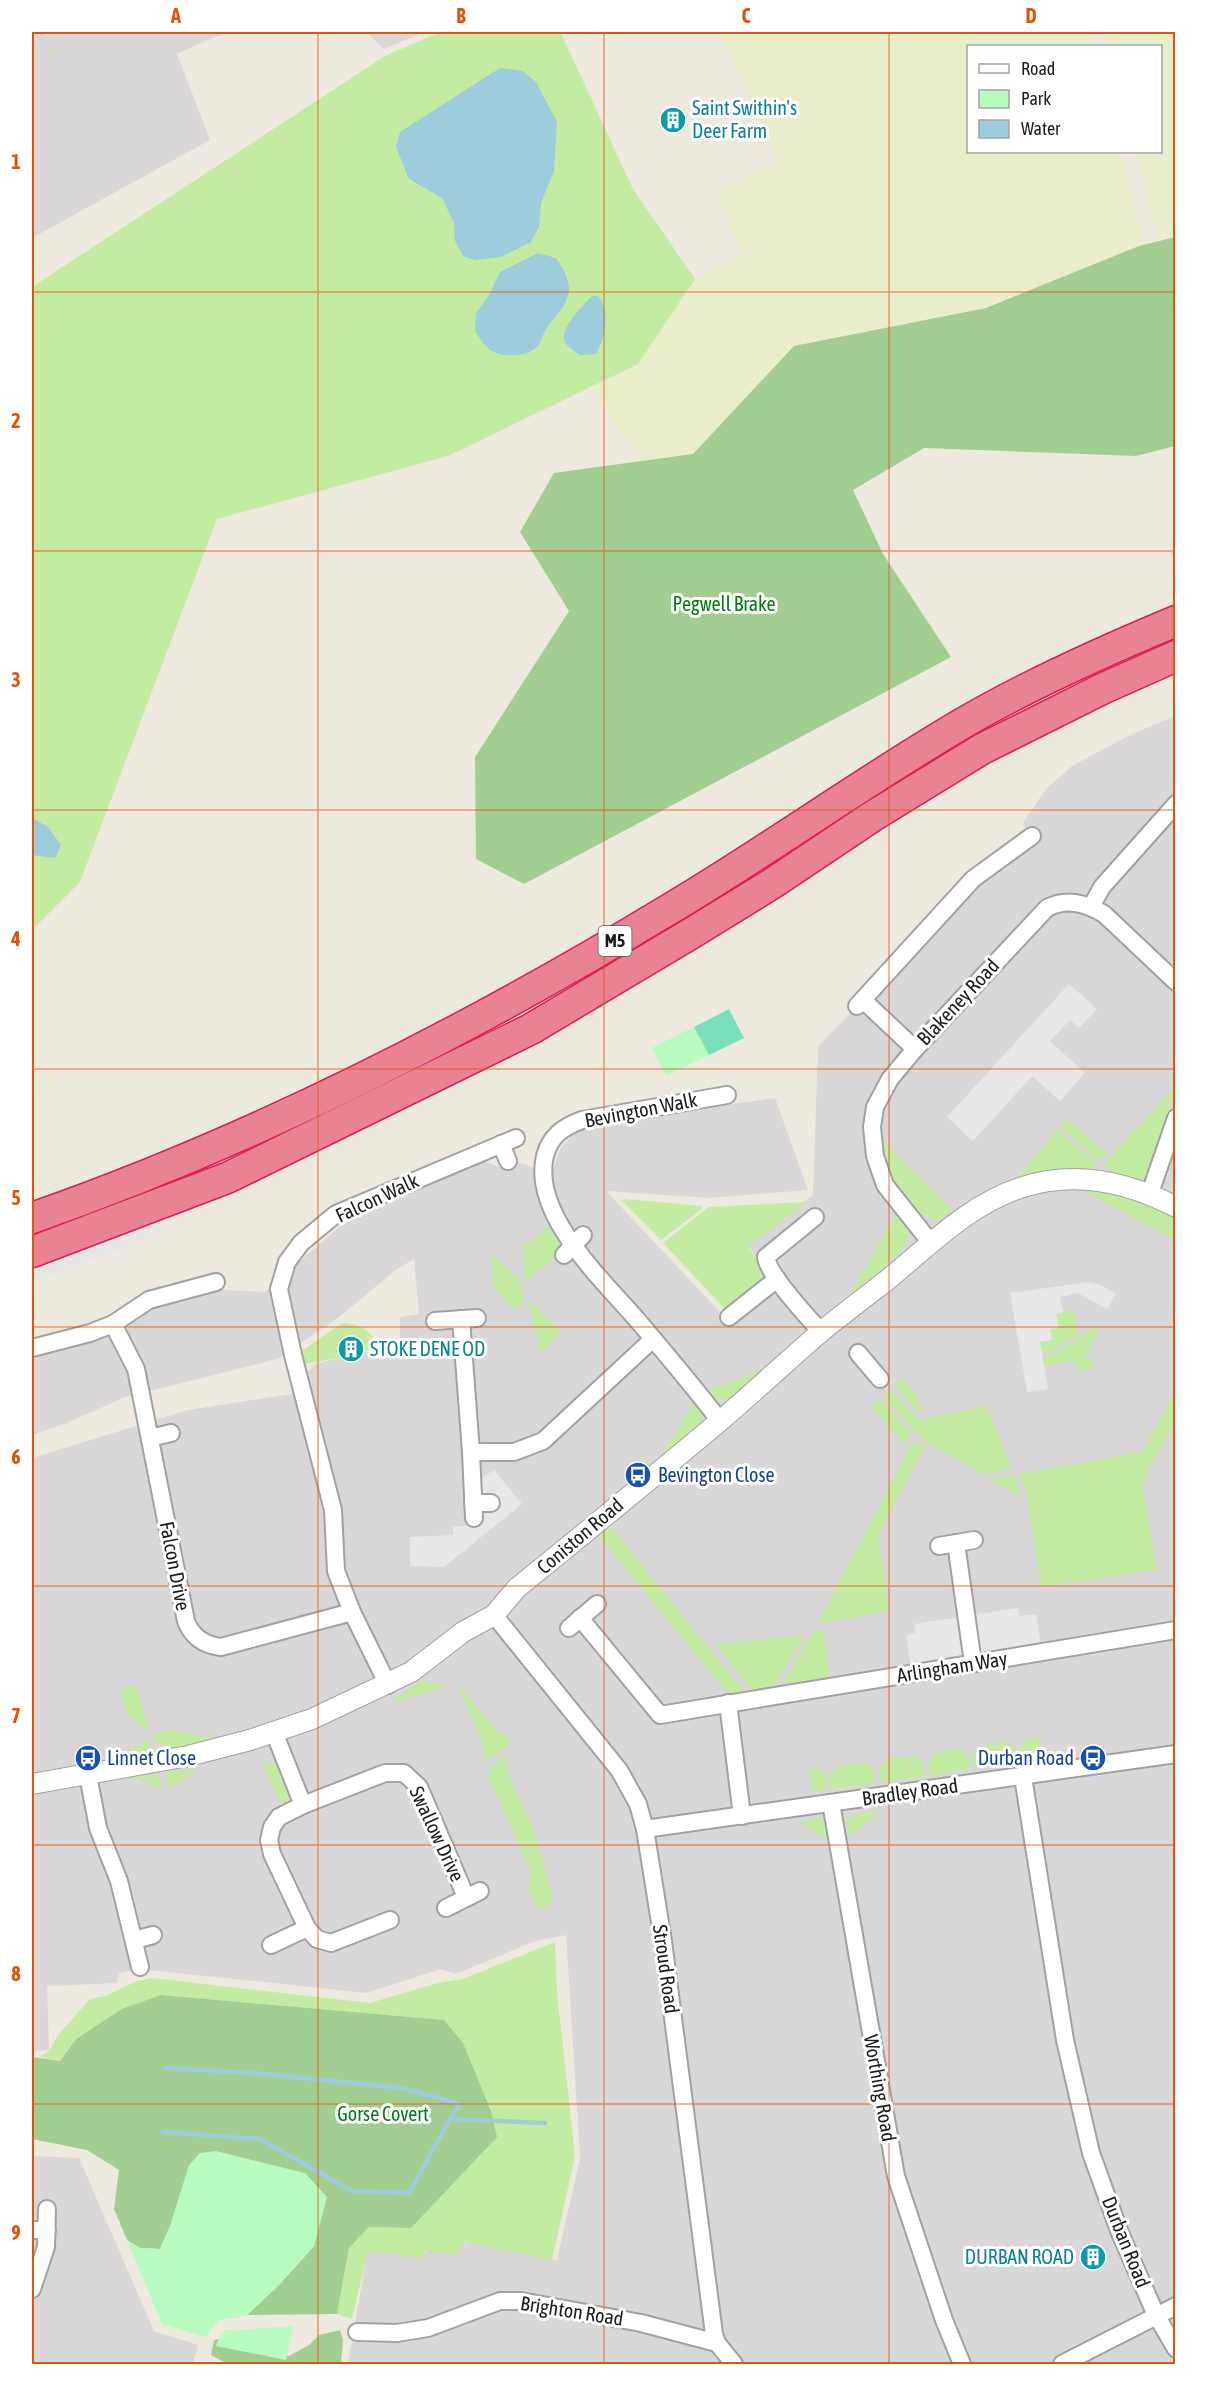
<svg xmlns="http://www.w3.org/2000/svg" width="1207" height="2396" font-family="'Asap Condensed',sans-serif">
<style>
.residential{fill:#d9d7d7}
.farmland{fill:#eaedc9}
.grass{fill:#c3eba1}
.forest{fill:#a2ce92}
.park{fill:#b8fbbf}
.pitch{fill:#78e1bc}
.parking{fill:#e7e7e7}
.water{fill:#9dcddd}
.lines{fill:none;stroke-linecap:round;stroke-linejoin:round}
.stream{stroke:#9dcddd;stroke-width:4.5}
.minor-casing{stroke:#a2a2a2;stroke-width:20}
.tertiary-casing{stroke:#a2a2a2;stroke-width:22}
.motorway-casing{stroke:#db1c57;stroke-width:33}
.minor{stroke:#fff;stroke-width:16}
.tertiary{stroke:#fff;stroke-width:20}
.motorway{stroke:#e98292;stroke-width:30}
.grid{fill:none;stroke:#de560d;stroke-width:1.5;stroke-opacity:0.55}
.labels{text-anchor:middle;stroke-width:6;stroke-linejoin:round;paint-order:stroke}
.shield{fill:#fff;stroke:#5f5f5f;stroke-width:1.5}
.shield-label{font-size:18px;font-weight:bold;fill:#1b1b1b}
.culture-label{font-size:20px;fill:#0d838f;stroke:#fff;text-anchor:start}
.park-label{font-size:20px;fill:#067b14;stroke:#fff}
.street-label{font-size:20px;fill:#1b1b1b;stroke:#fff}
.transit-label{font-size:20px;fill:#164399;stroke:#fff;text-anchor:start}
.neatline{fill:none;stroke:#de560d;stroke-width:2}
.grid-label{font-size:20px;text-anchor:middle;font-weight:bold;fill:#de560d}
</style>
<rect width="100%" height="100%" fill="#ede9df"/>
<g class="residential">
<polygon points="32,32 226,32 177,54 210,140 32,238"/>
<polygon points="366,32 424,32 384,49"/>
<polygon points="1175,716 1175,2364 348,2364 368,2248 422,2258 428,2249 455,2251 467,2242 557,2260 580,2158 566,1935 535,1941 456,1974 441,1969 366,1993 140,1969 119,1973 117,1983 47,1986 49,2050 32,2051 32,1458 188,1410 292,1394 315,1364 364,1352 400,1353 400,1317 419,1314 414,1259 397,1269 339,1317 277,1359 123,1398 64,1424 32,1435 32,1355 102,1339 158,1307 221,1290 265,1292 337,1229 365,1212 405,1193 484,1161 502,1168 518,1162 534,1168 553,1170 560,1149 582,1125 775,1098 808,1190 709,1198 606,1191 721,1313 769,1276 748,1245 813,1195 818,1046 980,883 1030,837 1023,823 1046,789 1072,766 1130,735"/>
<polygon points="32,2156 79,2158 154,2331 198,2345 193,2364 32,2364"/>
</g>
<g class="farmland">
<polygon points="721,32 1090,32 1094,46 968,46 968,152 1120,152 1142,240 1140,246 986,308 794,346 693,454 645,461 590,388 638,364 695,279 743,255 716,192 777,161"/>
<polygon points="1107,32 1175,32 1175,237 1159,241 1137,152 1160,152 1160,46 1111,46"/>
</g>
<g class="grass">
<polygon points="441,32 561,33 633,189 695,279 638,364 448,456 217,519 80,882 32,930 32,287 385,56"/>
<path d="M1175,1087L1150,1175C1136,1184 1115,1175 1103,1165Z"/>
<polygon points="1067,1119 1107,1153 1099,1161 1060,1126"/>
<path d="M1058,1129L1097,1164L1090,1172C1064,1171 1038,1172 1014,1181Z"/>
<path d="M882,1140L953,1211L936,1221C907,1213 883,1169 882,1140Z"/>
<path d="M1083,1191C1116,1189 1147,1201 1175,1217V1240Z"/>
<polygon points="625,1199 702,1206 702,1209 661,1240 621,1200"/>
<polygon points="807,1202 748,1246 765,1272 766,1279 725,1309 663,1243 709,1207"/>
<path d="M895,1215C900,1221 907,1226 908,1235C909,1252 863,1283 850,1295Z"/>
<polygon points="549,1226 565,1249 525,1282 523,1247"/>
<polygon points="492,1255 519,1278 524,1301 514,1310 494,1288"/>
<polygon points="529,1300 561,1332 541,1353 528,1301"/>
<path d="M1074,1310L1079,1336C1065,1340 1056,1352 1042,1354L1040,1342L1052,1340L1050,1329L1058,1328L1056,1313Z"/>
<path d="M342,1323C360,1324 372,1330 379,1348L363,1351L359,1342L340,1347L343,1357L303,1364L300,1352Z"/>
<path d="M1091,1328L1099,1330L1085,1358L1095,1363L1088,1370L1078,1368L1072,1361L1044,1366L1043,1358C1053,1355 1085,1337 1091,1328Z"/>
<polygon points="776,1364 732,1399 716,1399 708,1391"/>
<polygon points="903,1379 917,1395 921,1413 920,1414 895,1386"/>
<polygon points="891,1390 919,1420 987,1406 1012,1469 983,1474 930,1444 915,1432 883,1396"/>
<polygon points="1175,1391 1175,1421 1142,1482 1157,1570 1041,1586 1027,1495 1019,1474 1142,1452"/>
<polygon points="696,1399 702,1415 696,1431 662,1456"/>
<polygon points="880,1399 911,1433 905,1444 871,1407"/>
<polygon points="914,1440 925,1447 878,1535 889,1611 817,1624"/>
<polygon points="1014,1474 1022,1497 988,1479"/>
<polygon points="612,1528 744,1691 729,1695 600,1537"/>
<polygon points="823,1629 830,1680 782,1686 813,1631"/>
<polygon points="805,1635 775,1686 753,1692 716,1644"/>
<polygon points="422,1680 447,1687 395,1702 395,1699"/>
<polygon points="458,1684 498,1732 508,1737 510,1741 507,1747 486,1761 482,1741"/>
<path d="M133,1685V1687L137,1686L149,1731C127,1718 126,1713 120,1689Z"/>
<polygon points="170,1730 225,1739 178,1750 160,1744 153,1736"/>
<polygon points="1039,1737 1043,1758 1022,1762 1020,1748 1027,1738"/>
<polygon points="148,1739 152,1745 138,1759 104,1759 104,1757 122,1755"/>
<polygon points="1008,1742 1015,1748 1017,1762 974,1769 972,1756 979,1746"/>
<polygon points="960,1749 968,1755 970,1769 930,1776 928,1762 935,1753"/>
<path d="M506,1754C503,1775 526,1808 533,1828C541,1852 548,1877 553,1901L540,1910C528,1892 527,1892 531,1871L488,1777V1769Z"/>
<polygon points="915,1756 923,1762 925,1777 881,1782 879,1769 887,1759"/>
<path d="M261,1760L278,1765C288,1780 293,1791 283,1808Z"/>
<polygon points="866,1763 873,1769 875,1783 831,1789 829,1776 837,1766"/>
<polygon points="199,1768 198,1769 169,1789 165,1773"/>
<polygon points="818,1769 826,1775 827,1790 812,1792 809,1770"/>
<polygon points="159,1774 162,1788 136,1779 113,1781"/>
<polygon points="882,1810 849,1836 846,1822 848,1816"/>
<polygon points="819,1819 825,1824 827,1839 798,1821"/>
<polygon points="555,1942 557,1992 575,2156 552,2260 465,2242 456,2255 425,2251 424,2258 368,2251 352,2319 337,2314 349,2248 369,2227 411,2228 491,2111 480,2085 443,2020 161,1995 76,2038 60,2061 40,2057 48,2052 59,2034 90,1999 105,1996 137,1981 152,1978 370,2003 438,1983 463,1979"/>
</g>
<g class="forest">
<polygon points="1175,237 1175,446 1136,456 924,448 853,490 883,554 951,657 524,884 476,859 475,757 569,611 520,532 554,473 693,454 794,346 986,308 1139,246"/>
<polygon points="161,1995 444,2020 463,2043 491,2111 497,2137 411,2228 369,2227 349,2248 337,2314 247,2315 279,2285 314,2246 326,2197 305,2173 170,2226 160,2249 140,2248 127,2240 114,2209 119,2170 87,2150 32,2139 32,2057 60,2061 76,2039 122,2009"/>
<polygon points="340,2330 343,2340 341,2364 249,2364 224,2362 211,2355 214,2340 223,2338 255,2351 289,2356 309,2345 319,2335"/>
</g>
<g class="park">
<polygon points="694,1027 709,1055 666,1076 652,1048"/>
<polygon points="216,2151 305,2173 327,2197 314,2246 279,2285 247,2315 219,2320 205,2337 162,2324 127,2240 140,2248 160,2249 170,2226 189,2165 200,2153"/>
<polygon points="293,2326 286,2360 216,2346 220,2335 225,2331"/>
</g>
<polygon class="pitch" points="729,1009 744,1038 709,1055 694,1027"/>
<g class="parking">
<polygon points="1069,984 1097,1009 1079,1028 1070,1020 1050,1041 1085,1073 1060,1101 1032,1076 973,1141 947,1117"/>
<polygon points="227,1178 144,1241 43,1279 32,1280 32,1252"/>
<polygon points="1088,1282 1099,1284 1116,1294 1107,1309 1078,1293 1060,1297 1063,1312 1056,1314 1059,1328 1050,1329 1052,1340 1040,1342 1048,1389 1027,1392 1010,1293"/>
<polygon points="494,1470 522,1504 444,1567 410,1566 410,1537 453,1535 453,1527 473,1525 472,1484"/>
<polygon points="1018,1608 1020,1616 1036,1614 1042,1652 912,1673 906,1635 915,1633 914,1624"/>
</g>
<g class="water">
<polygon points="500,68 522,71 536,82 557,122 554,171 541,203 539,227 531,242 501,257 475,260 463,256 455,241 454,223 442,198 409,179 396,147 400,132"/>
<path d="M538,253L556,258C578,290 570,299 548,326C543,332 542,341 537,347C527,357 500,358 489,349C484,345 479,337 475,331L476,313L488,297L500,272Z"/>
<path d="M592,296H598C611,310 605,339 596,354L580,355C575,351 567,347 565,342C558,329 584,305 592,296Z"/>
<polygon points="32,818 48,827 61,845 55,858 32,855"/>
</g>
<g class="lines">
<g class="stream">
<polyline points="165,2068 253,2073 403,2088 459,2104 450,2119 545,2123"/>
<polyline points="163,2132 260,2139 352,2191 409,2193 450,2119"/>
</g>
<defs>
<g id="minor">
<polyline points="1091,907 1102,887 1176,804"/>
<polyline points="863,1000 915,1049"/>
<polyline points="857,1006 973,879 1032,836"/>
<polyline points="501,1144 508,1161"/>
<polyline points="1150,1193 1176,1118"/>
<path d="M815,1217L766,1257C768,1275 807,1316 821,1332"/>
<path d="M931,1243L885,1185L875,1156L872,1127L875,1107L890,1079L915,1049L1047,908C1067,898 1085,903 1104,914L1176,982"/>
<polyline points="564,1255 583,1235"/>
<polyline points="729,1317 777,1279"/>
<polyline points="461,1319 471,1452 474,1518"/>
<polyline points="435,1321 477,1318"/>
<path d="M113,1324L136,1369L186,1621C192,1637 204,1645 221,1647L352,1612"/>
<polyline points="32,1348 90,1333 113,1324 149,1300 216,1282"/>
<polyline points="858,1353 880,1379"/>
<path d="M720,1421C694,1387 666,1354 639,1322C604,1281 531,1215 545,1156C550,1136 563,1127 582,1120L727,1095"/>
<polyline points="150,1438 171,1433"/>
<polyline points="471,1452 514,1452 543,1441 653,1339"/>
<polyline points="473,1503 491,1503"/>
<polyline points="956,1543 973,1663"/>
<polyline points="939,1546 974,1540"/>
<polyline points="494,1615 619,1770 638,1804 645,1829 663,1941 714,2334 717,2343 734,2364"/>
<polyline points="580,1618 660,1715 1176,1630"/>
<polyline points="569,1628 597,1604"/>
<polyline points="388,1685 352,1612 336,1571 333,1510 293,1355 279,1289 287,1262 301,1243 336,1214 516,1138"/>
<polyline points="728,1703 742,1816"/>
<polyline points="274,1732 303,1805"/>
<polyline points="88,1775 98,1828 119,1881 140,1967"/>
<polyline points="1023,1777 1065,2040 1091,2153 1120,2233 1156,2315 1176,2349"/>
<polyline points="831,1803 896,2176 944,2320 962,2364"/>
<polyline points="645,1829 1176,1754"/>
<polyline points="446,1908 480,1891"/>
<polyline points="390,1920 331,1943 317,1939 307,1928 272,1854 269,1840 272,1827 279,1817 303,1805 385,1773 404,1773 419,1787 466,1897"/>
<polyline points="135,1940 153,1935"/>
<polyline points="271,1945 307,1928"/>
<polyline points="32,2230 47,2230"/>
<polyline points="32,2289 46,2247 47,2209"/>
<polyline points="357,2332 397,2333 428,2328 500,2301 521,2301 641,2323 717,2343"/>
<polyline points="1062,2364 1176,2306"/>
</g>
<path id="tertiary" d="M32,1784L188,1756L250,1740L312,1719L411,1672L463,1632L494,1615L517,1588C585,1533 653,1477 720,1421C754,1392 787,1361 822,1331C843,1314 864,1298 886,1281C929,1246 969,1204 1023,1187C1076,1170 1128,1182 1176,1207"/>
<g id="motorway">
<path d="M32,1218C253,1141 468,1031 668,910C769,850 864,781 965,722C1032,683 1104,651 1176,621"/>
<polyline points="32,1252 227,1178 531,1029 692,933 773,883 873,816 982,749 1102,689 1176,656"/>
</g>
</defs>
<use href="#minor" class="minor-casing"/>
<use href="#tertiary" class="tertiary-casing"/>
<use href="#motorway" class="motorway-casing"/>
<use href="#minor" class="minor"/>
<use href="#tertiary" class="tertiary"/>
<use href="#motorway" class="motorway"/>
</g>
<path class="grid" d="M318,32V2364M604,32V2364M889,32V2364M32,292H1176M32,551H1176M32,810H1176M32,1069H1176M32,1327H1176M32,1586H1176M32,1845H1176M32,2104H1176"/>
<defs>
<symbol id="building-disc" viewBox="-11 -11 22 22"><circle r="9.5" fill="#0f9aa8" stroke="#fff"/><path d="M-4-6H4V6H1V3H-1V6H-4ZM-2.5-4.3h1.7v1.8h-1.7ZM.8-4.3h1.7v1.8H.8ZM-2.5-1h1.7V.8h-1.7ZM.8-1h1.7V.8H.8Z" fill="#fff"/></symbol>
<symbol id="bus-disc" viewBox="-11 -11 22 22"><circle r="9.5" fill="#1a4fb4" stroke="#fff"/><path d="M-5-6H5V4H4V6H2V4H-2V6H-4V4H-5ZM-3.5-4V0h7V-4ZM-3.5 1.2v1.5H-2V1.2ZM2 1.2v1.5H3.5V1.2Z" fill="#fff"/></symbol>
</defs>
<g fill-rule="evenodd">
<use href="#building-disc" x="658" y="105" width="30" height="30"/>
<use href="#building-disc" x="336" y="1334" width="30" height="30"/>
<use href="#bus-disc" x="623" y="1460" width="30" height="30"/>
<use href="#bus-disc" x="73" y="1743" width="30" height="30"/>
<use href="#bus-disc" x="1078" y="1743" width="30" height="30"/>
<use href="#building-disc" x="1078" y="2242" width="30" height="30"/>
</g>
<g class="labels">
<rect class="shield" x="598.5" y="926" width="33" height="30" rx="4.5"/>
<g class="shield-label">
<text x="615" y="947">M5</text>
</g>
<g class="culture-label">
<text x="692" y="115">Saint Swithin's<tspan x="692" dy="23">Deer Farm</tspan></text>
<text x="370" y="1356">STOKE DENE OD</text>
<text x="1074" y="2264" text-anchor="end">DURBAN ROAD</text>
</g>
<g class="park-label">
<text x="724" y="611">Pegwell Brake</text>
<text x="383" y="2121">Gorse Covert</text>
</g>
<g class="street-label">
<text transform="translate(958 1002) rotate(-47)" y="7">Blakeney Road</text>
<text transform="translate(641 1110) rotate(-11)" y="7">Bevington Walk</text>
<text transform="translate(377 1198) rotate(-25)" y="7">Falcon Walk</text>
<text transform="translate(580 1536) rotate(-40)" y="7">Coniston Road</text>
<text transform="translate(175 1566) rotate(79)" y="7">Falcon Drive</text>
<text transform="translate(952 1667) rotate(-9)" y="7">Arlingham Way</text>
<text transform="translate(910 1792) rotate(-8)" y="7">Bradley Road</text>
<text transform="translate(437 1834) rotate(65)" y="7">Swallow Drive</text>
<text transform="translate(666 1969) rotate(82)" y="7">Stroud Road</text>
<text transform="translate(880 2088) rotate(80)" y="7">Worthing Road</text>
<text transform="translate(1126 2242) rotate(68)" y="7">Durban Road</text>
<text transform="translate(572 2311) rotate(9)" y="7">Brighton Road</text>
</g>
<g class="transit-label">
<text x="658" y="1482">Bevington Close</text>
<text x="107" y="1765">Linnet Close</text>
<text x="1074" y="1765" text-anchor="end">Durban Road</text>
</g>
</g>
<rect width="1207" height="2396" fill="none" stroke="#ffffff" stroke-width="66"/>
<rect x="967" y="45" width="195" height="108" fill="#ffffff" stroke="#a4a4a4" stroke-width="1.5"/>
<rect x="979" y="64" width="30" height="9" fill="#ffffff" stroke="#a4a4a4" stroke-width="1.5"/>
<text x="1021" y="75" font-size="18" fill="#1b1b1b">Road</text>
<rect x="979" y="90" width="30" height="18" fill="#b8fbbf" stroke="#a4a4a4" stroke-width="1.5"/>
<text x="1021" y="105" font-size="18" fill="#1b1b1b">Park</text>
<rect x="979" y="120" width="30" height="18" fill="#9dcddd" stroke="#a4a4a4" stroke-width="1.5"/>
<text x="1021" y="135" font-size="18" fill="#1b1b1b">Water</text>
<rect x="33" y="33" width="1141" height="2330" class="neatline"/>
<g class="grid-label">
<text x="176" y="23">A</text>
<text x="461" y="23">B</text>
<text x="746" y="23">C</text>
<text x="1031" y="23">D</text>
<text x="16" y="169">1</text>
<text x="16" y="428">2</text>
<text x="16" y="687">3</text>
<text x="16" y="946">4</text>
<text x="16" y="1205">5</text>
<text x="16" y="1464">6</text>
<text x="16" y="1723">7</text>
<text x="16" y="1981">8</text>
<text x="16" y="2240">9</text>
</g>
</svg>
